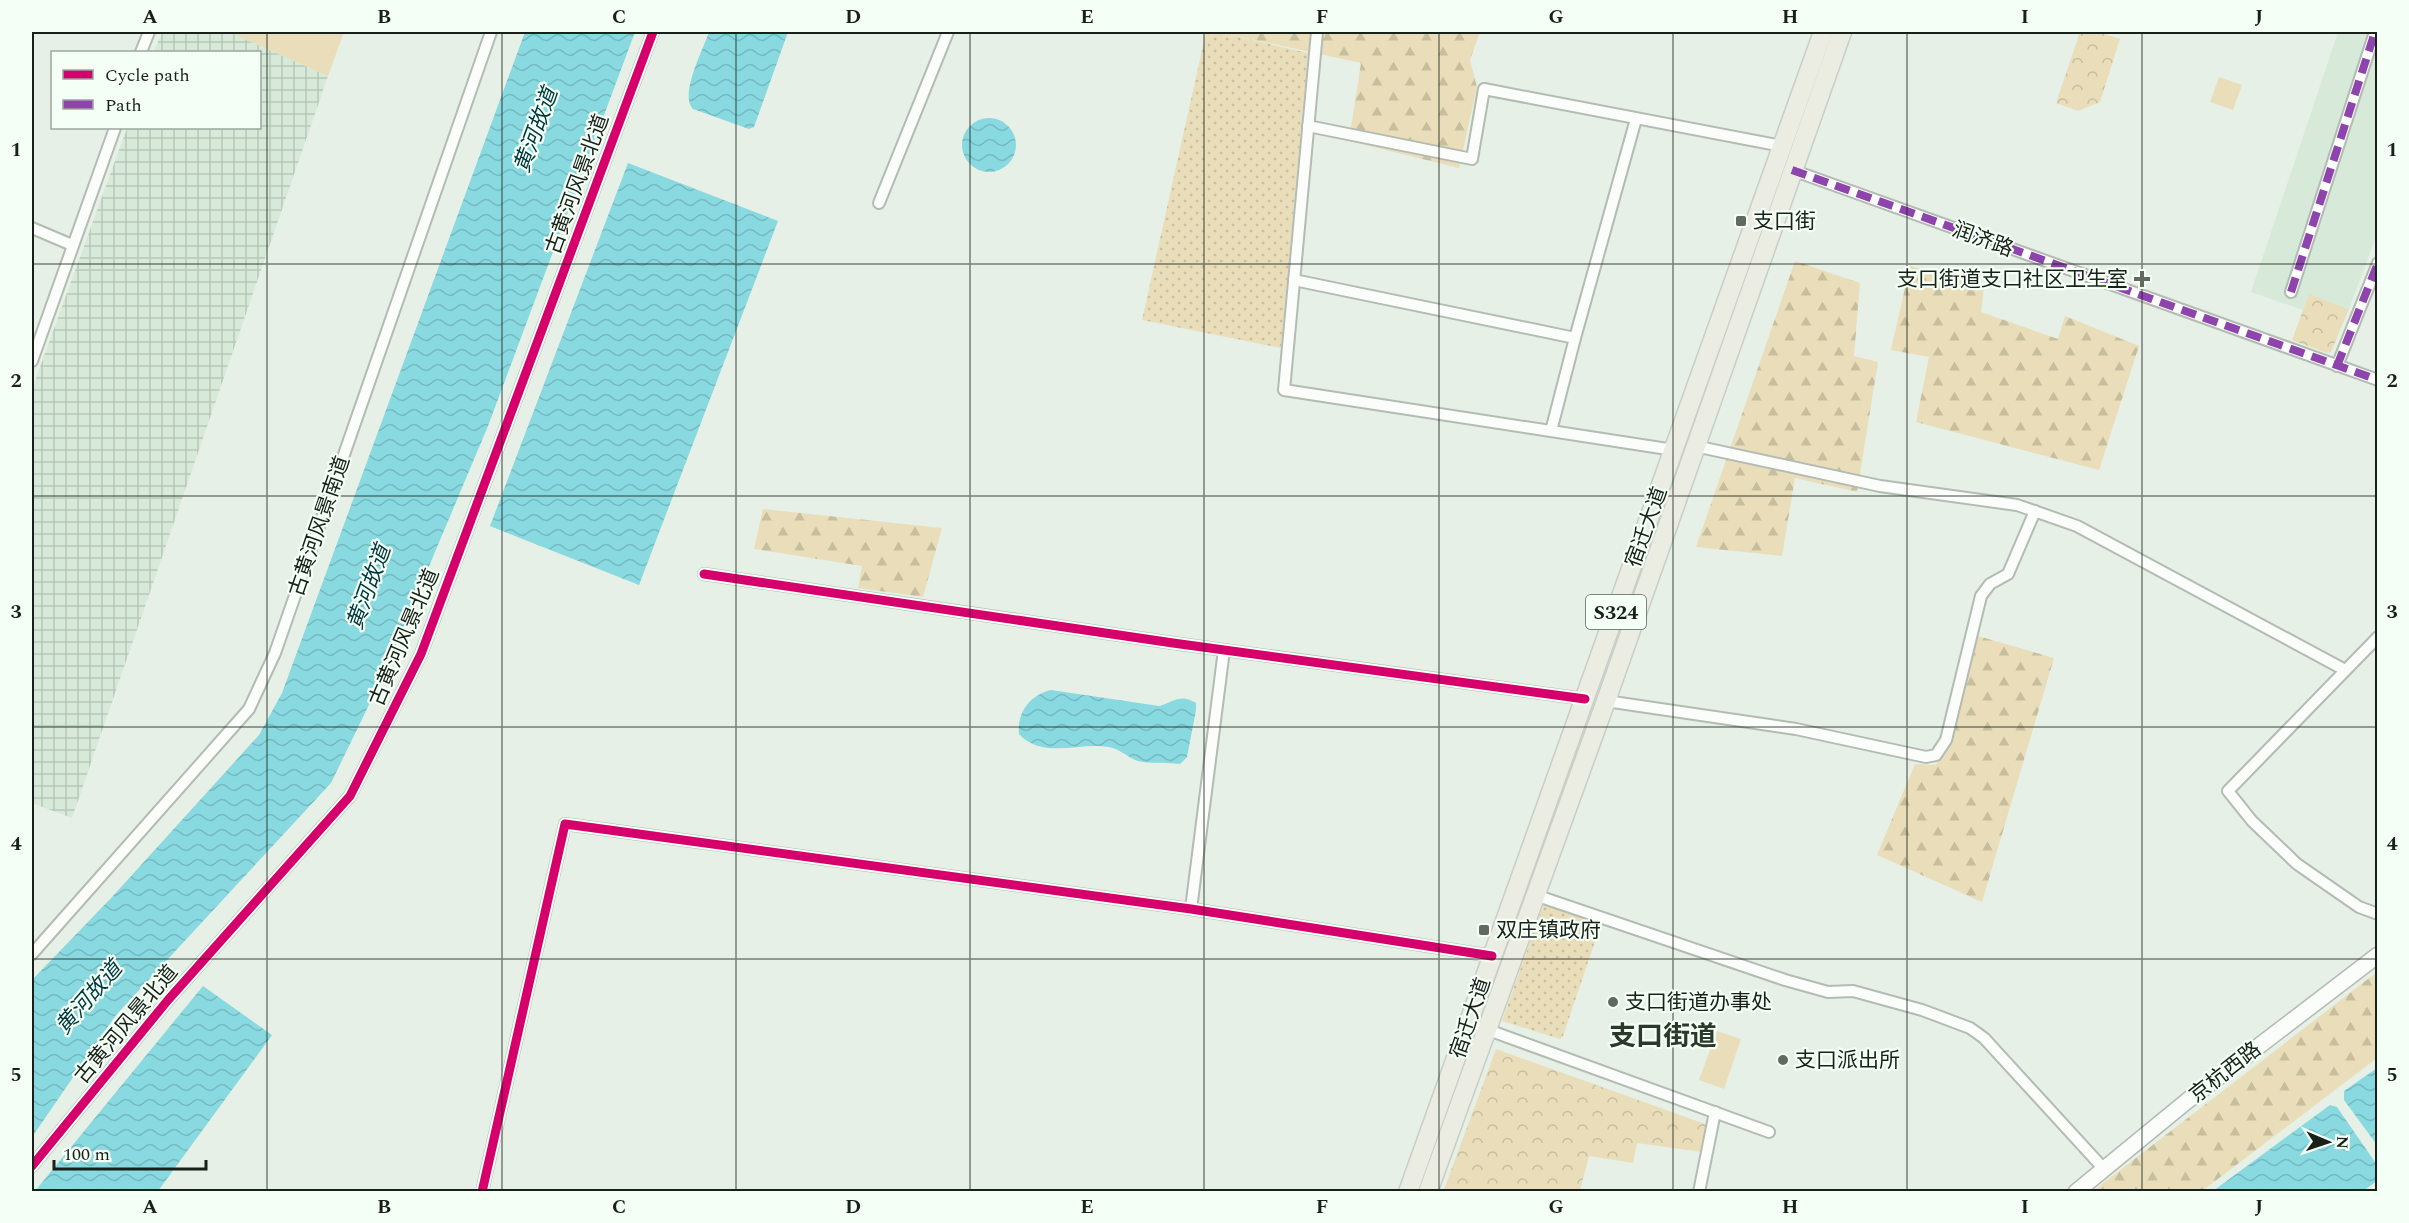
<svg xmlns="http://www.w3.org/2000/svg" width="2409" height="1223" font-family="Spectral,'Noto Sans SC',serif">
<style>
.built{fill:#d7e9d8}
.industrial{fill:url(#industrial-grid)}
.grass{fill:#e9deb9}
.forest{fill:url(#forest-firs)}
.park{fill:url(#park-crowns)}
.garden{fill:url(#garden-dots)}
.water{fill:url(#water-waves)}
.lines{fill:none;stroke-linecap:round;stroke-linejoin:round}
.street-casing{stroke:#b3bbb3;stroke-width:14}
.secondary-casing{stroke:#b3bbb3;stroke-width:18}
.primary-casing{stroke:#c8cdc8;stroke-width:21}
.street{stroke:#fbfdfb;stroke-width:10}
.secondary{stroke:#fbfdfb;stroke-width:15}
.primary{stroke:#ebede3;stroke-width:18}
.quiet{stroke:#8e44ad;stroke-width:8;stroke-dasharray:15 8;stroke-linecap:butt}
.cycleway-casing{stroke:#f4fff5;stroke-width:13}
.cycleway{stroke:#d6006c;stroke-width:9}
.grid{fill:none;stroke:#19201a;stroke-width:1.5;stroke-opacity:0.55}
.poi-dot{fill:#616961;stroke:#f4fff5;stroke-width:2}
.labels{text-anchor:middle;stroke-width:4.5;stroke-linejoin:round;paint-order:stroke}
.shield{fill:#f4fff5;stroke:#5b635c;stroke-width:1.5}
.shield-label{font-size:20px;font-weight:bold;fill:#19201a}
.street-label{font-size:21px;fill:#19201a;stroke:#f4fff5}
.poi-label{font-size:21px;fill:#19201a;stroke:#f4fff5;text-anchor:start}
.water-label{font-size:22px;font-style:italic;fill:#01383f;stroke:#f4fff5}
.district-label{font-size:27px;font-weight:bold;fill:#2b392c;stroke:#f4fff5}
.neatline{fill:none;stroke:#19201a;stroke-width:2}
.grid-label{font-size:20px;text-anchor:middle;font-weight:bold;fill:#19201a}
</style>
<defs>
<pattern id="industrial-grid" width="8" height="8" patternUnits="userSpaceOnUse" patternTransform="scale(1.5)"><rect width="8" height="8" fill="#d7e9d8"/><path d="M0 4h8M4 0v8" fill="none" stroke="#b8c8b9"/></pattern>
<pattern id="forest-firs" width="22" height="20" patternUnits="userSpaceOnUse" patternTransform="scale(1.5)"><rect width="22" height="20" fill="#e9deb9"/><path d="M5 1l3.5 6h-7zM16 11l3.5 6h-7z" fill="#c7be9e"/></pattern>
<pattern id="park-crowns" width="20" height="18" patternUnits="userSpaceOnUse" patternTransform="scale(1.5)"><rect width="20" height="18" fill="#e9deb9"/><path d="M2 6a3 3 0 1 1 6 0M12 15a3 3 0 1 1 6 0" fill="none" stroke="#c7be9e"/></pattern>
<pattern id="garden-dots" width="8" height="8" patternUnits="userSpaceOnUse" patternTransform="scale(1.5)"><rect width="8" height="8" fill="#e9deb9"/><path d="M2 2h.1M6 6h.1" fill="none" stroke="#c7be9e" stroke-width="1.8" stroke-linecap="round"/></pattern>
<pattern id="water-waves" width="16" height="10" patternUnits="userSpaceOnUse" patternTransform="scale(1.5)"><rect width="16" height="10" fill="#88d9e0"/><path d="M0 5q4-4 8 0t8 0" fill="none" stroke="#75bac0"/></pattern>
</defs>
<rect width="100%" height="100%" fill="#e6f0e6"/>
<polygon class="built" points="2338,32 2377,32 2377,234 2349,309 2309,294 2303,310 2251,292"/>
<polygon class="industrial" points="162,32 229,32 328,76 72,818 32,803 32,389 127,128 260,128 260,52 154,52"/>
<g class="grass">
<polygon points="229,32 344,32 328,76"/>
<polygon points="2219,77 2242,85 2233,110 2210,102"/>
<polygon points="1717,1031 1741,1039 1724,1089 1699,1080"/>
</g>
<g class="forest">
<polygon points="1218,32 1480,32 1470,60 1477,87 1459,168 1349,141 1361,63"/>
<polygon points="1795,261 1860,283 1854,356 1878,362 1857,492 1795,478 1782,556 1696,547"/>
<polygon points="1910,266 1984,287 1981,312 2058,339 2065,316 2139,346 2099,470 1916,422 1929,357 1891,350"/>
<polygon points="763,509 942,528 923,597 858,588 862,566 754,549"/>
<polygon points="1978,636 2054,658 1982,902 1877,855 1915,764 1935,765 1947,752"/>
<polygon points="2377,972 2377,1058 2202,1191 2093,1191"/>
</g>
<g class="park">
<polygon points="2080,32 2098,32 2120,39 2100,102 2078,111 2056,103"/>
<polygon points="2309,294 2349,309 2331,352 2327,353 2292,340"/>
<polygon points="1496,1049 1708,1125 1702,1152 1637,1143 1633,1163 1589,1156 1580,1191 1443,1192"/>
</g>
<g class="garden">
<polygon points="1206,32 1218,32 1308,53 1281,348 1142,320"/>
<polygon points="1544,903 1602,921 1563,1036 1560,1039 1502,1021"/>
</g>
<g class="water">
<polygon points="525,32 635,32 488,426 382,678 331,783 116,1015 32,1137 32,980 112,897 259,735 282,693"/>
<path d="M709,32H788L754,127L749,129L693,109C679,95 703,50 709,32Z"/>
<circle cx="989" cy="145" r="27"/>
<polygon points="628,163 778,221 639,585 490,526"/>
<path d="M1051,690L1159,706C1174,702 1180,693 1196,703V710L1187,757L1180,764C1166,762 1151,764 1138,761C1129,758 1122,751 1113,748C1083,740 1043,761 1019,734C1017,712 1030,695 1051,690Z"/>
<polygon points="203,986 272,1035 158,1191 35,1191"/>
<polygon points="2377,1068 2377,1145 2344,1100 2344,1091"/>
<polygon points="2330,1105 2337,1107 2377,1165 2377,1181 2363,1191 2213,1191"/>
</g>
<g class="lines">
<defs>
<g id="street">
<polyline points="1317,32 1284,390 1674,450"/>
<polyline points="141,52 149,32"/>
<polyline points="1308,126 1472,159 1484,89 1782,146"/>
<polyline points="1792,170 2378,380"/>
<polyline points="879,203 948,32"/>
<polyline points="32,228 72,245"/>
<polyline points="1294,280 1575,338 1551,431"/>
<polyline points="2291,292 2375,32"/>
<polyline points="1575,338 1636,119"/>
<polyline points="32,361 115,128"/>
<polyline points="2337,366 2378,263"/>
<polyline points="1695,446 1880,486 2017,505 2077,526 2345,670"/>
<polyline points="704,574 1173,643 1585,699"/>
<polyline points="2378,637 2228,791 2252,821 2297,864 2359,907 2378,914"/>
<polyline points="1606,701 1796,729 1926,757 1936,755 1946,740 1981,596 1990,584 2008,574 2035,511"/>
<polyline points="1535,895 1785,980 1828,992 1853,991 1922,1010 1970,1028 1984,1038 2104,1169"/>
<polyline points="1191,909 1224,650"/>
<polyline points="32,954 249,709 275,653 491,32"/>
<polyline points="1469,1023 1769,1132"/>
<polyline points="32,1166 168,1000 350,796 421,654 653,32"/>
<polyline points="482,1192 565,824 1191,909 1492,956"/>
<polyline points="1699,1192 1715,1112"/>
</g>
<polyline id="secondary" points="2076,1192 2187,1101 2378,955"/>
<g id="primary">
<polyline points="1408,1192 1823,32"/>
<polyline points="1428,1192 1606,701 1842,32"/>
</g>
</defs>
<use href="#street" class="street-casing"/>
<use href="#secondary" class="secondary-casing"/>
<use href="#primary" class="primary-casing"/>
<use href="#street" class="street"/>
<use href="#secondary" class="secondary"/>
<use href="#primary" class="primary"/>
<g class="quiet">
<polyline points="1792,170 2378,380"/>
<polyline points="2291,292 2375,32"/>
<polyline points="2337,366 2378,263"/>
</g>
<defs>
<g id="cycleway">
<polyline points="704,574 1173,643 1585,699"/>
<polyline points="32,1166 168,1000 350,796 421,654 653,32"/>
<polyline points="482,1192 565,824 1191,909 1492,956"/>
</g>
</defs>
<use href="#cycleway" class="cycleway-casing"/>
<use href="#cycleway" class="cycleway"/>
</g>
<path class="grid" d="M267,32V1192M502,32V1192M736,32V1192M970,32V1192M1204,32V1192M1439,32V1192M1673,32V1192M1907,32V1192M2142,32V1192M32,264H2378M32,496H2378M32,727H2378M32,959H2378"/>
<g class="poi-dot">
<rect x="1735" y="215" width="12" height="12" rx="3"/>
<path d="M2139 270h6v6h6v6h-6v6h-6v-6h-6v-6h6z"/>
<rect x="1478" y="924" width="12" height="12" rx="3"/>
<circle cx="1613" cy="1002" r="6"/>
<circle cx="1783" cy="1060" r="6"/>
</g>
<g class="labels">
<rect class="shield" x="1586" y="595" width="60" height="34" rx="4.5"/>
<g class="shield-label">
<text x="1616" y="619">S324</text>
</g>
<g class="street-label">
<text transform="translate(577 184) rotate(-70)" y="7">古黄河风景北道</text>
<text transform="translate(1983 239) rotate(20)" y="7">润济路</text>
<text transform="translate(319 526) rotate(-71)" y="7">古黄河风景南道</text>
<text transform="translate(1646 527) rotate(-70)" y="7">宿迁大道</text>
<text transform="translate(404 637) rotate(-67)" y="7">古黄河风景北道</text>
<text transform="translate(1470 1018) rotate(-71)" y="7">宿迁大道</text>
<text transform="translate(126 1024) rotate(-50)" y="7">古黄河风景北道</text>
<text transform="translate(2225 1072) rotate(-38)" y="7">京杭西路</text>
</g>
<g class="poi-label">
<text x="1753" y="228">支口街</text>
<text x="2128" y="286" text-anchor="end">支口街道支口社区卫生室</text>
<text x="1496" y="937">双庄镇政府</text>
<text x="1625" y="1009">支口街道办事处</text>
<text x="1795" y="1067">支口派出所</text>
</g>
<g class="water-label">
<text transform="translate(535 130) rotate(-70)" y="8">黄河故道</text>
<text transform="translate(368 587) rotate(-70)" y="8">黄河故道</text>
<text transform="translate(88 997) rotate(-49)" y="8">黄河故道</text>
</g>
<g class="district-label">
<text x="1663" y="1045">支口街道</text>
</g>
</g>
<rect width="2409" height="1223" fill="none" stroke="#f4fff5" stroke-width="66"/>
<rect x="51" y="51" width="210" height="78" fill="#f4fff5" stroke="#9ca69d" stroke-width="1.5"/>
<rect x="63" y="70" width="30" height="9" fill="#d6006c" stroke="#9ca69d" stroke-width="1.5"/>
<text x="105" y="81" font-size="18" fill="#19201a">Cycle path</text>
<rect x="63" y="100" width="30" height="9" fill="#8e44ad" stroke="#9ca69d" stroke-width="1.5"/>
<text x="105" y="111" font-size="18" fill="#19201a">Path</text>
<g transform="translate(2328 1142) rotate(92)" stroke="#f4fff5" stroke-width="4.5" paint-order="stroke">
<path d="M0-4.5L10 22L0 15L-10 22Z" fill="#19201a"/>
<text y="-9" font-size="16" font-weight="bold" text-anchor="middle" fill="#19201a">N</text>
</g>
<path d="M54 1160v9h152v-9" fill="none" stroke="#19201a" stroke-width="3"/>
<text x="63" y="1160" font-size="18" fill="#19201a" stroke="#f4fff5" stroke-width="4.5" paint-order="stroke">100 m</text>
<rect x="33" y="33" width="2343" height="1157" class="neatline"/>
<g class="grid-label">
<text x="150" y="23">A</text>
<text x="384" y="23">B</text>
<text x="619" y="23">C</text>
<text x="853" y="23">D</text>
<text x="1087" y="23">E</text>
<text x="1322" y="23">F</text>
<text x="1556" y="23">G</text>
<text x="1790" y="23">H</text>
<text x="2025" y="23">I</text>
<text x="2259" y="23">J</text>
<text x="16" y="156">1</text>
<text x="2392" y="156">1</text>
<text x="16" y="387">2</text>
<text x="2392" y="387">2</text>
<text x="16" y="618">3</text>
<text x="2392" y="618">3</text>
<text x="16" y="850">4</text>
<text x="2392" y="850">4</text>
<text x="16" y="1081">5</text>
<text x="2392" y="1081">5</text>
<text x="150" y="1213">A</text>
<text x="384" y="1213">B</text>
<text x="619" y="1213">C</text>
<text x="853" y="1213">D</text>
<text x="1087" y="1213">E</text>
<text x="1322" y="1213">F</text>
<text x="1556" y="1213">G</text>
<text x="1790" y="1213">H</text>
<text x="2025" y="1213">I</text>
<text x="2259" y="1213">J</text>
</g>
</svg>
